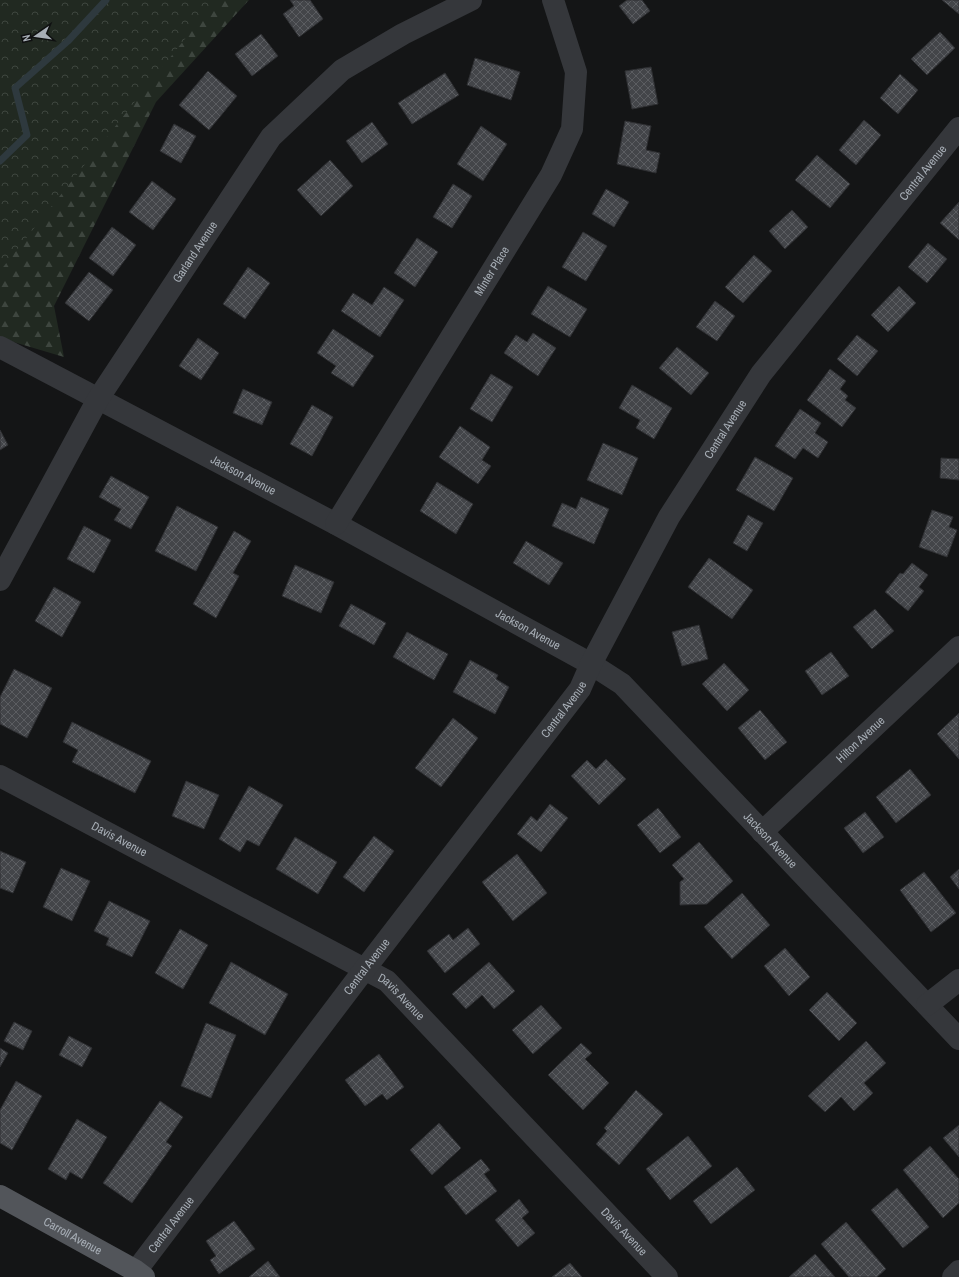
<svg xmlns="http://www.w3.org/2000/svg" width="959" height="1277" font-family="'Archivo Narrow',sans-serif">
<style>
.forest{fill:url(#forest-firs)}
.park{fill:url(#park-crowns)}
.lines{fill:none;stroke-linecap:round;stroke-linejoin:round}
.stream{stroke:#2e393e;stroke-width:7}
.building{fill:url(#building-cross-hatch);stroke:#2e2f32}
.minor{stroke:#35373b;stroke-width:22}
.major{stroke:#52555a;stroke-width:22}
.labels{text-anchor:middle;stroke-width:3;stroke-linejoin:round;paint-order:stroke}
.street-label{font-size:12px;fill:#a7aeb6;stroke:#0f1011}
</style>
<defs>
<pattern id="forest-firs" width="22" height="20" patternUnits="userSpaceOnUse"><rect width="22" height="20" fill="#212921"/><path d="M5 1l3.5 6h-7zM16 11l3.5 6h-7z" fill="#3e463f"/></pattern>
<pattern id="park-crowns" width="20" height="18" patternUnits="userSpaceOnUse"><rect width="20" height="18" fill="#212921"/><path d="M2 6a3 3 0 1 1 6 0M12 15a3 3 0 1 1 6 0" fill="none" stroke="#3e463f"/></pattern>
<pattern id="building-cross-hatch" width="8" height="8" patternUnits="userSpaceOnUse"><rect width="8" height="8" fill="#434549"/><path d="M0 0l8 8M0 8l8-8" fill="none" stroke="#5b5d61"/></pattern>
</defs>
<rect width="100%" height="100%" fill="#141516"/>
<polygon class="forest" points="0,0 249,0 156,102 54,306 64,357 0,338"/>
<polygon class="park" points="0,0 216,0 0,271"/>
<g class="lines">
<polyline class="stream" points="0,161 27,135 15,88 68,41 106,0"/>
</g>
<g class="building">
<polygon points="290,0 310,0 323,19 299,37 283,14 294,6"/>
<polygon points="627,0 642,0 650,11 633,24 619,6"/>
<polygon points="942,0 959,0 959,14"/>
<polygon points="940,32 955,48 927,75 911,59"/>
<polygon points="261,34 278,56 252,76 235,54"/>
<polygon points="475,58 520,72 511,100 467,85"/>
<polygon points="651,67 658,104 632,109 625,71"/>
<polygon points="208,71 237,96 209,130 179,105"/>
<polygon points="445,73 459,95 412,124 398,103"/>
<polygon points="900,74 918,90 898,114 880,98"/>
<polygon points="864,120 881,135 856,165 839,150"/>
<polygon points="625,121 651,126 646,150 660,153 656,173 617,164"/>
<polygon points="372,122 388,144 362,163 346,141"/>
<polygon points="174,124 196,136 181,163 160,151"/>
<polygon points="481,126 507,144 483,181 457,164"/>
<polygon points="817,155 850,184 830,208 795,180"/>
<polygon points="330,160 353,186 321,216 297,190"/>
<polygon points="152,181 176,199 153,230 129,212"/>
<polygon points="453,184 472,196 452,228 433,217"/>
<polygon points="606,189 629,202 614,227 592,214"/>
<polygon points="959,202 959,240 940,223"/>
<polygon points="792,210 808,227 785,249 769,231"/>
<polygon points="112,227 136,245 113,276 89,258"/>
<polygon points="583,232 607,246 586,281 562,267"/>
<polygon points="417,238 438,252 415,287 394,273"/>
<polygon points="928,243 947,259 927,283 908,267"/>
<polygon points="754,255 772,271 743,303 725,287"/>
<polygon points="248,267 270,283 245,319 223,304"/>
<polygon points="89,272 113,290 89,321 65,303"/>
<polygon points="548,286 587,309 570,337 531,314"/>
<polygon points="899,286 916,303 888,332 871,315"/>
<polygon points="384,287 404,300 380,337 341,311 353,293 372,305"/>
<polygon points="715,301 735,316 717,341 696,327"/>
<polygon points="333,329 374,356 353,387 331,373 336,366 317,353"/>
<polygon points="533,333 556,348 538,376 504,353 516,335 527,342"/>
<polygon points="857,335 878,351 857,376 837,359"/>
<polygon points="198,338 219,353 201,380 179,366"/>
<polygon points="677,347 709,373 691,395 659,368"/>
<polygon points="830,369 846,381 840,389 848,396 845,400 856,408 842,427 807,400"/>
<polygon points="491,374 513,387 492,422 470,409"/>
<polygon points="632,385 672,408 654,439 636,428 640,420 619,408"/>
<polygon points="243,389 272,402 262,425 233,413"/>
<polygon points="312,405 333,417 312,456 290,444"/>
<polygon points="800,409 821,423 815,433 828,442 818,458 803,448 795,459 775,446"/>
<polygon points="460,426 490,447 482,460 491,466 478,484 439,457"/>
<polygon points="0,430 8,445 0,450"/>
<polygon points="603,443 638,458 622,495 587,480"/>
<polygon points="755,457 793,478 774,511 736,490"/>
<polygon points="941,458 959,459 959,480 940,478"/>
<polygon points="111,476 149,497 131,529 114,520 121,509 99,497"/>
<polygon points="437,482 473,504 456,534 420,511"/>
<polygon points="581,497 609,509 594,544 552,526 562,503 576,509"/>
<polygon points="177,506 218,527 196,571 155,551"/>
<polygon points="932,510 953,517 949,527 957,530 947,557 919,547"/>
<polygon points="748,515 763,523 747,551 733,543"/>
<polygon points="84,526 111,540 94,573 67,559"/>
<polygon points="234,531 251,541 233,573 239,576 216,618 193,604"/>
<polygon points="526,541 563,563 549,585 513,563"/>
<polygon points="709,558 753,590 732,619 688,587"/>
<polygon points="912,563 928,575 919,587 924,591 908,611 885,592 900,573 903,574"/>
<polygon points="295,565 334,582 321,613 282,596"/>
<polygon points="54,587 81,602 62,637 35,621"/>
<polygon points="351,604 386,623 374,645 339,626"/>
<polygon points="875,609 894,631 872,649 853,627"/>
<polygon points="699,625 708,659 682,666 672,632"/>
<polygon points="407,632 448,654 434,680 393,657"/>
<polygon points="831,652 849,676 822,695 805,671"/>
<polygon points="470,660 498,675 496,679 509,687 495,714 453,692"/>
<polygon points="724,663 749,690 727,711 702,684"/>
<polygon points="14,669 52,688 27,738 0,724 0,697"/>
<polygon points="760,710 787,742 765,760 738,728"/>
<polygon points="959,713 959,759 937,734"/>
<polygon points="453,718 478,738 441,787 415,768"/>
<polygon points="72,722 151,761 135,793 72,762 78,750 63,742"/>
<polygon points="606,759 626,779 599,805 571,776 587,760 596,769"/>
<polygon points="910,769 931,795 896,823 876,797"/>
<polygon points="186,781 219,795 204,829 172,816"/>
<polygon points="249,786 283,805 259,846 247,840 240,852 219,839"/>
<polygon points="550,804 568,818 541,852 517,834 531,816 537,821"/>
<polygon points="658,808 681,837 660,853 637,825"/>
<polygon points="865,812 884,837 863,853 844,828"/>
<polygon points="374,836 394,851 364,892 343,877"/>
<polygon points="295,837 337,862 318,894 276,869"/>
<polygon points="699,842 733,881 707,904 680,905 680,882 684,879 672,865"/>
<polygon points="0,851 26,862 13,893 0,888"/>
<polygon points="517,854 547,893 513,921 482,882"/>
<polygon points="61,868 90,881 72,921 43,907"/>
<polygon points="959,869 959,889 950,877"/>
<polygon points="924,872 956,913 931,932 900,890"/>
<polygon points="742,893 770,925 732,959 704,927"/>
<polygon points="109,901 150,921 132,957 106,945 109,938 94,931"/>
<polygon points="468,928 480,944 445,973 427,951 449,934 453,940"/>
<polygon points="180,929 208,945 183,989 155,973"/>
<polygon points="785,948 810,977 789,996 764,966"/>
<polygon points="231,962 288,994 265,1035 209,1003"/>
<polygon points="489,962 515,991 494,1009 482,995 466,1009 452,994"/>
<polygon points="827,992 857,1023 839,1041 809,1010"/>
<polygon points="541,1005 562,1028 533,1054 512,1030"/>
<polygon points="14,1022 32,1031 23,1050 4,1041"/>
<polygon points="206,1023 236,1035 211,1098 181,1086"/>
<polygon points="69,1036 92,1048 82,1067 59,1055"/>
<polygon points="866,1041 886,1063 864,1083 873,1093 854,1111 841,1097 825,1112 808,1096"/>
<polygon points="581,1043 592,1053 585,1059 609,1083 583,1110 548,1075"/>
<polygon points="0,1048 8,1053 0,1067"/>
<polygon points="379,1054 404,1087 387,1100 382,1094 365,1106 345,1080"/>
<polygon points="16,1081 42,1096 12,1150 0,1143 0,1110"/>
<polygon points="636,1090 663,1114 619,1165 596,1144 607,1131 604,1128"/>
<polygon points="160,1101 183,1117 166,1142 172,1146 132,1203 103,1183"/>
<polygon points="77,1119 107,1137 82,1179 70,1172 66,1180 48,1169"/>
<polygon points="439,1123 461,1148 432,1175 410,1150"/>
<polygon points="959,1125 959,1157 943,1138"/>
<polygon points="688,1136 712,1166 670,1200 646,1169"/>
<polygon points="930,1146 959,1179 959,1203 943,1218 903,1170"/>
<polygon points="481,1159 490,1170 484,1174 497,1191 466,1215 444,1187"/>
<polygon points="737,1167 755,1190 711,1224 693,1201"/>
<polygon points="897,1188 929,1227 903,1248 871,1210"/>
<polygon points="519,1199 529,1212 522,1218 535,1233 518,1247 495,1220"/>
<polygon points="234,1221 255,1249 219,1274 210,1260 216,1256 206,1241"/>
<polygon points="846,1222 886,1269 877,1277 849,1277 821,1244"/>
<polygon points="815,1254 835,1277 789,1277"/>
<polygon points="268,1261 280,1277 249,1277"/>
<polygon points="570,1263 582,1277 552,1277"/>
</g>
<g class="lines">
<g class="minor">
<path id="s1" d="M0,347L336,524L591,664L622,684L959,1039"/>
<path id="s2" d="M336,524L551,175L572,129L576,72L553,0"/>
<path id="s3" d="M0,580L98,399L271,137L342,70L403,34L471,0"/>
<path id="s4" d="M0,776L387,981L667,1277"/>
<path id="s5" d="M762,832L959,647"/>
<polyline points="927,1005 959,980"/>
<path id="s6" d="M136,1271L364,970L580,689L591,664L669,517L761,374L959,128"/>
<polyline points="953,1277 959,1271"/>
</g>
<path class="major" id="s7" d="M0,1196L136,1271L144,1277"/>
</g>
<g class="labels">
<g class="street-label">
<text dy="4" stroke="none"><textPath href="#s6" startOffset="1354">Central Avenue</textPath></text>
<text dy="4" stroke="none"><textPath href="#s3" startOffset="382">Garland Avenue</textPath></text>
<text dy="4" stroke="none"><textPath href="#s2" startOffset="297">Minter Place</textPath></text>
<text dy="4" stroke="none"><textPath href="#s6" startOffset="1030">Central Avenue</textPath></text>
<text dy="4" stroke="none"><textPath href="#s1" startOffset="275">Jackson Avenue</textPath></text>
<text dy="4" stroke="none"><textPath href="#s1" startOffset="599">Jackson Avenue</textPath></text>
<text dy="4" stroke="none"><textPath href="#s6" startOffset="706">Central Avenue</textPath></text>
<text dy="4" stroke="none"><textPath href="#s5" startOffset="135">Hilton Avenue</textPath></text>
<text dy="4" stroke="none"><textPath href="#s4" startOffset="135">Davis Avenue</textPath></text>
<text dy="4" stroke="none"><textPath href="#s1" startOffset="923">Jackson Avenue</textPath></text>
<text dy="4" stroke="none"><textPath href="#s6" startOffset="382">Central Avenue</textPath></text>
<text dy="4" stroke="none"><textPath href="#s4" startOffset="459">Davis Avenue</textPath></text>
<text dy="4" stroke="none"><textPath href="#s6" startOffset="58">Central Avenue</textPath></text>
<text dy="4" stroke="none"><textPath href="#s4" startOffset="783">Davis Avenue</textPath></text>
<text dy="4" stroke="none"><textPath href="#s7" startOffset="83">Carroll Avenue</textPath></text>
</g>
</g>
<g transform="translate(36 36) rotate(257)" stroke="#0f1011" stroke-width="3" paint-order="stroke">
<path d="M0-3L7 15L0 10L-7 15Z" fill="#a7aeb6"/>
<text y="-6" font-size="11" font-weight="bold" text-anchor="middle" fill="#a7aeb6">N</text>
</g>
</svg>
